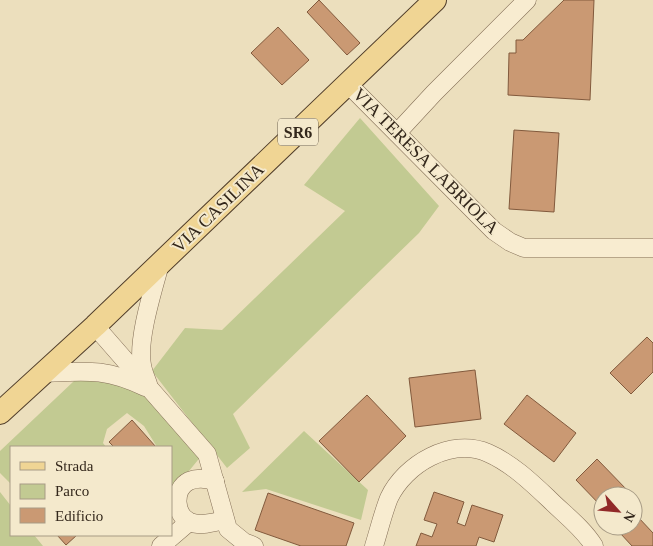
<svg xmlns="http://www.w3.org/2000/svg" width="653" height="546" font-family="Georgia,serif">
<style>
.green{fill:#c2ca92}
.building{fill:#ca9973;stroke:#825a3d}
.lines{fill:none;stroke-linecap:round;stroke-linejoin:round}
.minor-casing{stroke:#846f57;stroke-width:19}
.major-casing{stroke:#513e2b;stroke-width:24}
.minor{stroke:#f8ecd0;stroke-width:18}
.major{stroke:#f0d594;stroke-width:22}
.labels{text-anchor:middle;stroke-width:4;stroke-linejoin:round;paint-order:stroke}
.shield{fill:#f4e9cc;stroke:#6d6150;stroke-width:1}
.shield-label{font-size:16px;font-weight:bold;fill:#33271b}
.street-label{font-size:18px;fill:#33271b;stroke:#f4e9cc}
</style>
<rect width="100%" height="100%" fill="#ecdfbd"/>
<g class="green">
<polygon points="360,118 439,206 419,233 233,414 250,448 227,468 152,371 185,328 222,330 345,211 304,185"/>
<polygon points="98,379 132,389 159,405 202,455 171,493 171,447 157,447 144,426 127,413 107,429 103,443 106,447 11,447 11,484 0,473 0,451 74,381"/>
<polygon points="304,431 368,490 361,520 266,489 242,492"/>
<polygon points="0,492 11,506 11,535 34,535 43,546 0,546"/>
</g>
<g class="building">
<polygon points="319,0 360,43 347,55 307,12"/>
<polygon points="564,0 594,0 590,100 508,95 509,53 516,53 516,40 523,40"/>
<polygon points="278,27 309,60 282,85 251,53"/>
<polygon points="514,130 559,133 554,212 509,209"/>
<polygon points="647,337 653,343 653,372 631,394 610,373"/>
<polygon points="475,370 481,419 415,427 409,378"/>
<polygon points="367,395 406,436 359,482 319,441"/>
<polygon points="527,395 576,433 554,462 504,424"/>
<polygon points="132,420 156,447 114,447 109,442"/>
<polygon points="597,459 628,491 623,496 603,496 603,508 576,480"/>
<polygon points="434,492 464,502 457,523 465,526 472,505 503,515 494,542 479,537 476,546 416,546 421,533 432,537 437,524 424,520"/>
<polygon points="268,493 354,523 346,546 301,546 255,530"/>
<polygon points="638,517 653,533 653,546 632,546 620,533 628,526 633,526 633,521"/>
<polygon points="57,535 77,535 66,545"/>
</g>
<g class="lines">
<defs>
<g id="minor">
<polyline points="348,84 494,231 510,242 524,248 653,248"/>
<polyline points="397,133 434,93 527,0"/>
<polyline points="95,326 207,454 228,529 244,542 254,546"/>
<path d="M44,373C86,371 106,368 145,387"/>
<path d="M148,384C146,378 143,372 142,365C137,340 153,290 160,264"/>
<path d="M215,481C206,479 198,477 189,481C173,489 174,515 190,522C201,527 214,522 225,520"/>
<polyline points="161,546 189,522"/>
<path d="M374,546C379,530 383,513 389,498C405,464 451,437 488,453C511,463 531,482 549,499C564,514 583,528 594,546"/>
</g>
<polyline id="major" points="0,413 95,326 435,0"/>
</defs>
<use href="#minor" class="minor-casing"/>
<use href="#major" class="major-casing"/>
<use href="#minor" class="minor"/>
<use href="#major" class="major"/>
</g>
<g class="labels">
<rect class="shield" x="278" y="118.5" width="40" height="27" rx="4"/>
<g class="shield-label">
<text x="298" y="138">SR6</text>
</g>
<g class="street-label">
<text transform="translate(426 161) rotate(45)" y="6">VIA TERESA LABRIOLA</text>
<text transform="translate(218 208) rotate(-44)" y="6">VIA CASILINA</text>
</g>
</g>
<rect x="10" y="446" width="162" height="90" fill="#f4e9cc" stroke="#a79b85"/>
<rect x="20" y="462" width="25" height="8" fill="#f0d594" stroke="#a79b85"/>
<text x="55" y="471" font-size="15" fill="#33271b">Strada</text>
<rect x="20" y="484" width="25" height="15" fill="#c2ca92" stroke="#a79b85"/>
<text x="55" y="496" font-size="15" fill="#33271b">Parco</text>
<rect x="20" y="508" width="25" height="15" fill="#ca9973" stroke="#a79b85"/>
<text x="55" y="521" font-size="15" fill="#33271b">Edificio</text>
<g transform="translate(618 511) rotate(117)"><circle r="24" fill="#f4e9cc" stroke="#a79b85"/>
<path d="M0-4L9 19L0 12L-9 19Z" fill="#912928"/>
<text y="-8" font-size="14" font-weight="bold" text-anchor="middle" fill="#33271b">N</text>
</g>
</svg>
